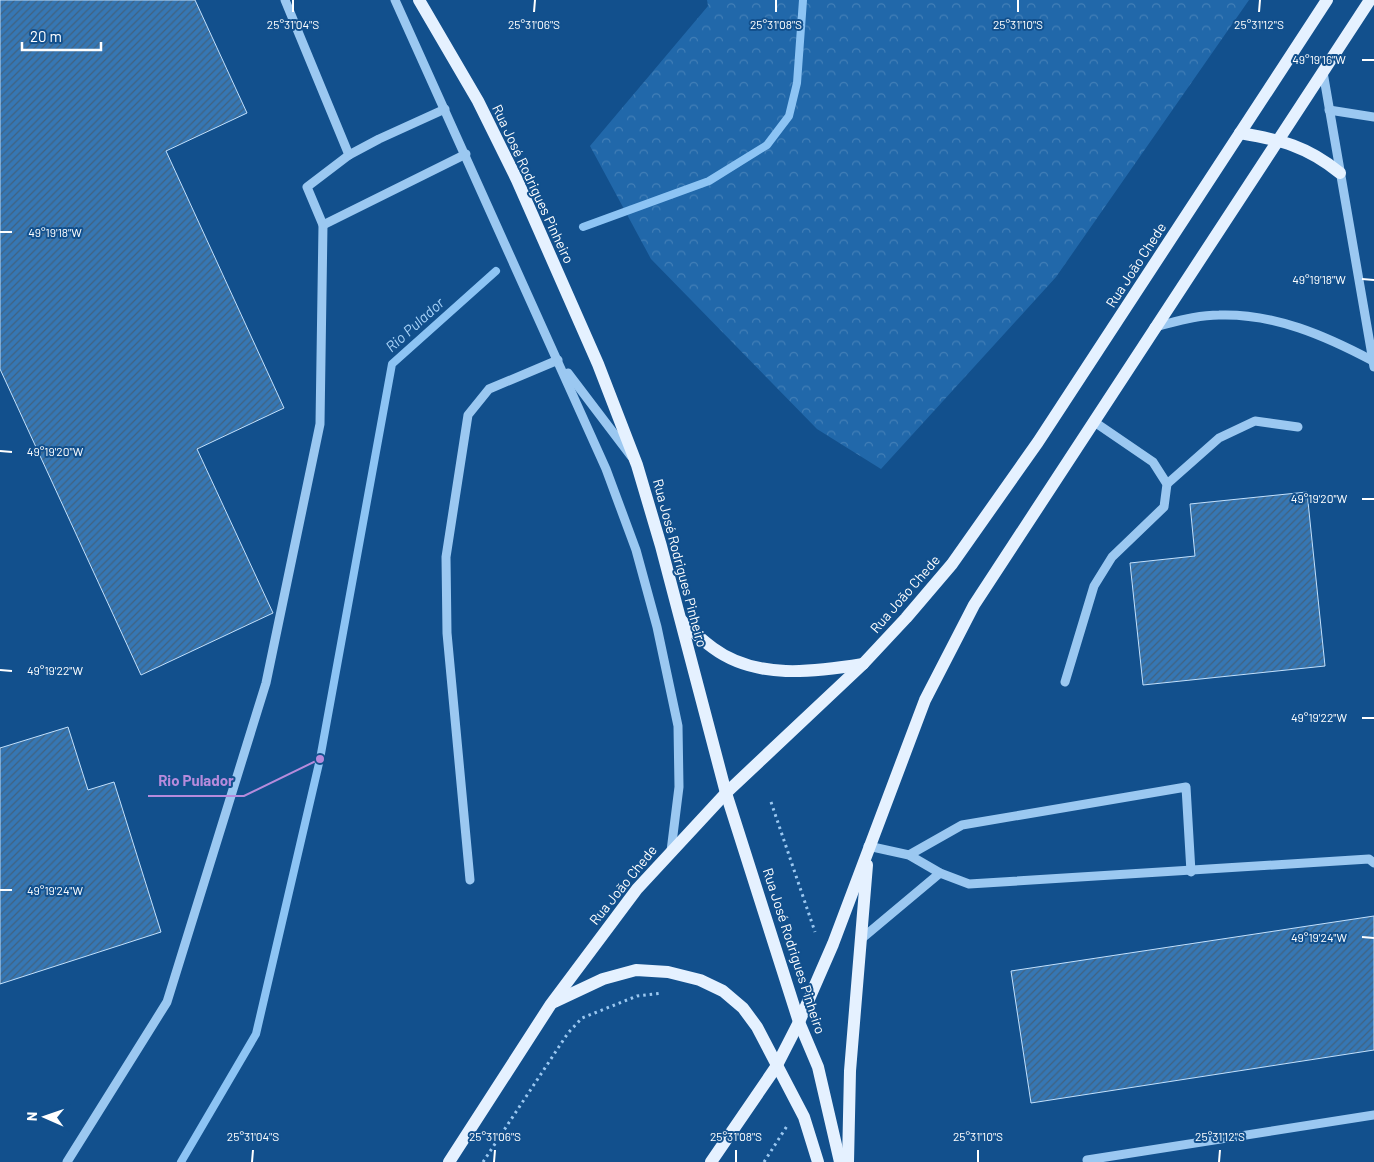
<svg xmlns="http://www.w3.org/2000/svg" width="1374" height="1162" font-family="Barlow,sans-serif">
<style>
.forest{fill:url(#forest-crowns)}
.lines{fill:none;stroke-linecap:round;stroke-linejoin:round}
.stream{stroke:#8dc4f4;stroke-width:8}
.building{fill:url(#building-hatch);stroke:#c2e0fc}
.path{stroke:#9bc8f1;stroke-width:3;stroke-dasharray:2.5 4;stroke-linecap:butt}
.minor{stroke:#9bc8f1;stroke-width:9}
.major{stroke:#e5f1ff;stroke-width:12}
.ticks{fill:none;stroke:#fff;stroke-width:2}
.labels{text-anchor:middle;stroke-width:4;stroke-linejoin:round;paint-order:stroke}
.street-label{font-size:14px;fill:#fff;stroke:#12508d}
.water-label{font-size:15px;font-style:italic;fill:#a7d2f8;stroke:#12508d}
.ticks-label{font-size:12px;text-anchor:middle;fill:#fff;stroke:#12508d;stroke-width:4;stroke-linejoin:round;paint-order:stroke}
.leader{fill:none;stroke:#b68bdc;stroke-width:2}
.callout-dot{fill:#b68bdc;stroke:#12508d;stroke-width:2}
.callout-label{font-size:15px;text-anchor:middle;font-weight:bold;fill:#b68bdc;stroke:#12508d;stroke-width:4;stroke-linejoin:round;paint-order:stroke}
</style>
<defs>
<pattern id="forest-crowns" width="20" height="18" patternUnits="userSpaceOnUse" patternTransform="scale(1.25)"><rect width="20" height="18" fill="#2168aa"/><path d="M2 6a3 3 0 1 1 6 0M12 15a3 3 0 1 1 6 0" fill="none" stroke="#427fb7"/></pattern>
<pattern id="building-hatch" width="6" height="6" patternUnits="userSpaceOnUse" patternTransform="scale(1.25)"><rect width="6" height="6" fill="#3677b4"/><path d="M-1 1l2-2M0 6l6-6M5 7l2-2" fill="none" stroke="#416280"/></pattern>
</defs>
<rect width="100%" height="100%" fill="#12508d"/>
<polygon class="forest" points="707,0 1249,0 1056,277 881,469 817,429 651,259 590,146 708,6"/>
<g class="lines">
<g class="stream">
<polyline points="583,227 709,181 767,145 789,116 797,83 803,0"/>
<polyline points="181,1162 256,1034 320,759 392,364 496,271"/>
</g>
</g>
<g class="building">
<polygon points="0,0 195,0 247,113 166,151 284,408 197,449 273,613 141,675 0,369"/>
<polygon points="1307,492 1325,666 1143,685 1130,563 1195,556 1190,504"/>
<polygon points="68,727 88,790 114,782 161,932 0,984 0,748"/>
<polygon points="1374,916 1374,1050 1031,1103 1011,971"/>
</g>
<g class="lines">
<g class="path">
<polyline points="771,802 815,932"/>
<polyline points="483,1162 568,1033 582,1018 637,996 662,993"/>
<polyline points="764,1162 787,1126"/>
</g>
<g class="minor">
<polyline points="285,0 349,155"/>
<polyline points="395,0 606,469 636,550 657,627 678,726 679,787 671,851"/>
<polyline points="1323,72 1374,367"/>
<polyline points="1329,110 1374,117"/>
<polyline points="323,225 466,154"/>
<path d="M1154,327C1175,322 1197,315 1219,315C1274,313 1326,336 1373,361"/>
<polyline points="568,373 631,456"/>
<polyline points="1167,484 1219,438 1255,421 1298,427"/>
<polyline points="1065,682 1094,586 1112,557 1164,507 1167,484 1153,462 1093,421"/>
<polyline points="868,846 909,855 940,873 969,884 1369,859 1374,863"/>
<polyline points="909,855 962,825 1186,787 1191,872"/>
<polyline points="470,880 447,633 446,557 468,415 489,389 558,360"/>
<polyline points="860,940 940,873"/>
<polyline points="1087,1160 1374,1115"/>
<polyline points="67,1162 167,1002 266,683 320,424 323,225 307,187 349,155 379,139 445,109"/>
</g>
<g class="major">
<polyline points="419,0 478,101 517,180 598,364 637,465 661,546 726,793 799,1022 818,1067 840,1162"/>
<path d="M1240,133C1281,140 1307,146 1340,173"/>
<path d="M681,620C691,630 702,640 713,648C756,680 814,672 863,664"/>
<polyline points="554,1002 603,979 636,970 668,972 700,980 723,991 743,1008 757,1027 804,1117 818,1162"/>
<polyline points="449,1162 551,1004 637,889 726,793 863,664 906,618 952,564 1038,442 1327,0"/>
<polyline points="711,1162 776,1067 799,1022 833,944 925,700 974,605 1370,0"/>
<polyline points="848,1162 850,1071 867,865"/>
</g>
</g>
<path class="ticks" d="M293,12V0M534,12L535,0M776,12V0M1018,12V0M1259,12L1260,0M1362,60H1374M0,232H12M1362,279L1374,280M0,451L12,452M1362,499H1374M0,670L12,671M1362,718H1374M0,890H12M1362,937L1374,938M252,1162L253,1150M494,1162L495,1150M736,1162V1150M978,1162V1150M1219,1162L1220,1150"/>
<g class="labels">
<g class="street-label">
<text transform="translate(533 184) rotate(65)" y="5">Rua José Rodrigues Pinheiro</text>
<text transform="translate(1136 265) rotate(-57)" y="5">Rua João Chede</text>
<text transform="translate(680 563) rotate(75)" y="5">Rua José Rodrigues Pinheiro</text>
<text transform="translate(905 594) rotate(-49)" y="5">Rua João Chede</text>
<text transform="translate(623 885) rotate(-51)" y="5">Rua João Chede</text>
<text transform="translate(794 951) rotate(72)" y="5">Rua José Rodrigues Pinheiro</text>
</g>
<g class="water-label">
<text transform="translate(415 325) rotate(-42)" y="5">Rio Pulador</text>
</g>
</g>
<g class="ticks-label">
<text x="293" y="29">25°31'04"S</text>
<text x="534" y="29">25°31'06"S</text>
<text x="776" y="29">25°31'08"S</text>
<text x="1018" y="29">25°31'10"S</text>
<text x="1259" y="29">25°31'12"S</text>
<text x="1319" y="64">49°19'16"W</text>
<text x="55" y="237">49°19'18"W</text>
<text x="1319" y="284">49°19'18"W</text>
<text x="55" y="456">49°19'20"W</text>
<text x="1319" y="503">49°19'20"W</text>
<text x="55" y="675">49°19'22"W</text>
<text x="1319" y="722">49°19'22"W</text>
<text x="55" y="895">49°19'24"W</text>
<text x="1319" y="942">49°19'24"W</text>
<text x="253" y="1141">25°31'04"S</text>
<text x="495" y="1141">25°31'06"S</text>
<text x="736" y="1141">25°31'08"S</text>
<text x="978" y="1141">25°31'10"S</text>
<text x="1220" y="1141">25°31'12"S</text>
</g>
<path class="leader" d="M320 759L244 796H148"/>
<circle class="callout-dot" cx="320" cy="759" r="5"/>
<g class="callout-label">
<text x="196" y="786">Rio Pulador</text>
</g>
<g transform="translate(45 1117) rotate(272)" stroke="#12508d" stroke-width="4" paint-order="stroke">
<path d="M0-4L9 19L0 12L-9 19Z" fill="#ffffff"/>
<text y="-8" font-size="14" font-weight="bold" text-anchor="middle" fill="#ffffff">N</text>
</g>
<path d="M22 42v8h79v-8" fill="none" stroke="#ffffff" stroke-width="2.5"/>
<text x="30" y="42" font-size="15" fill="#ffffff" stroke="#12508d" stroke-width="4" paint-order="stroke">20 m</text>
</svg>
